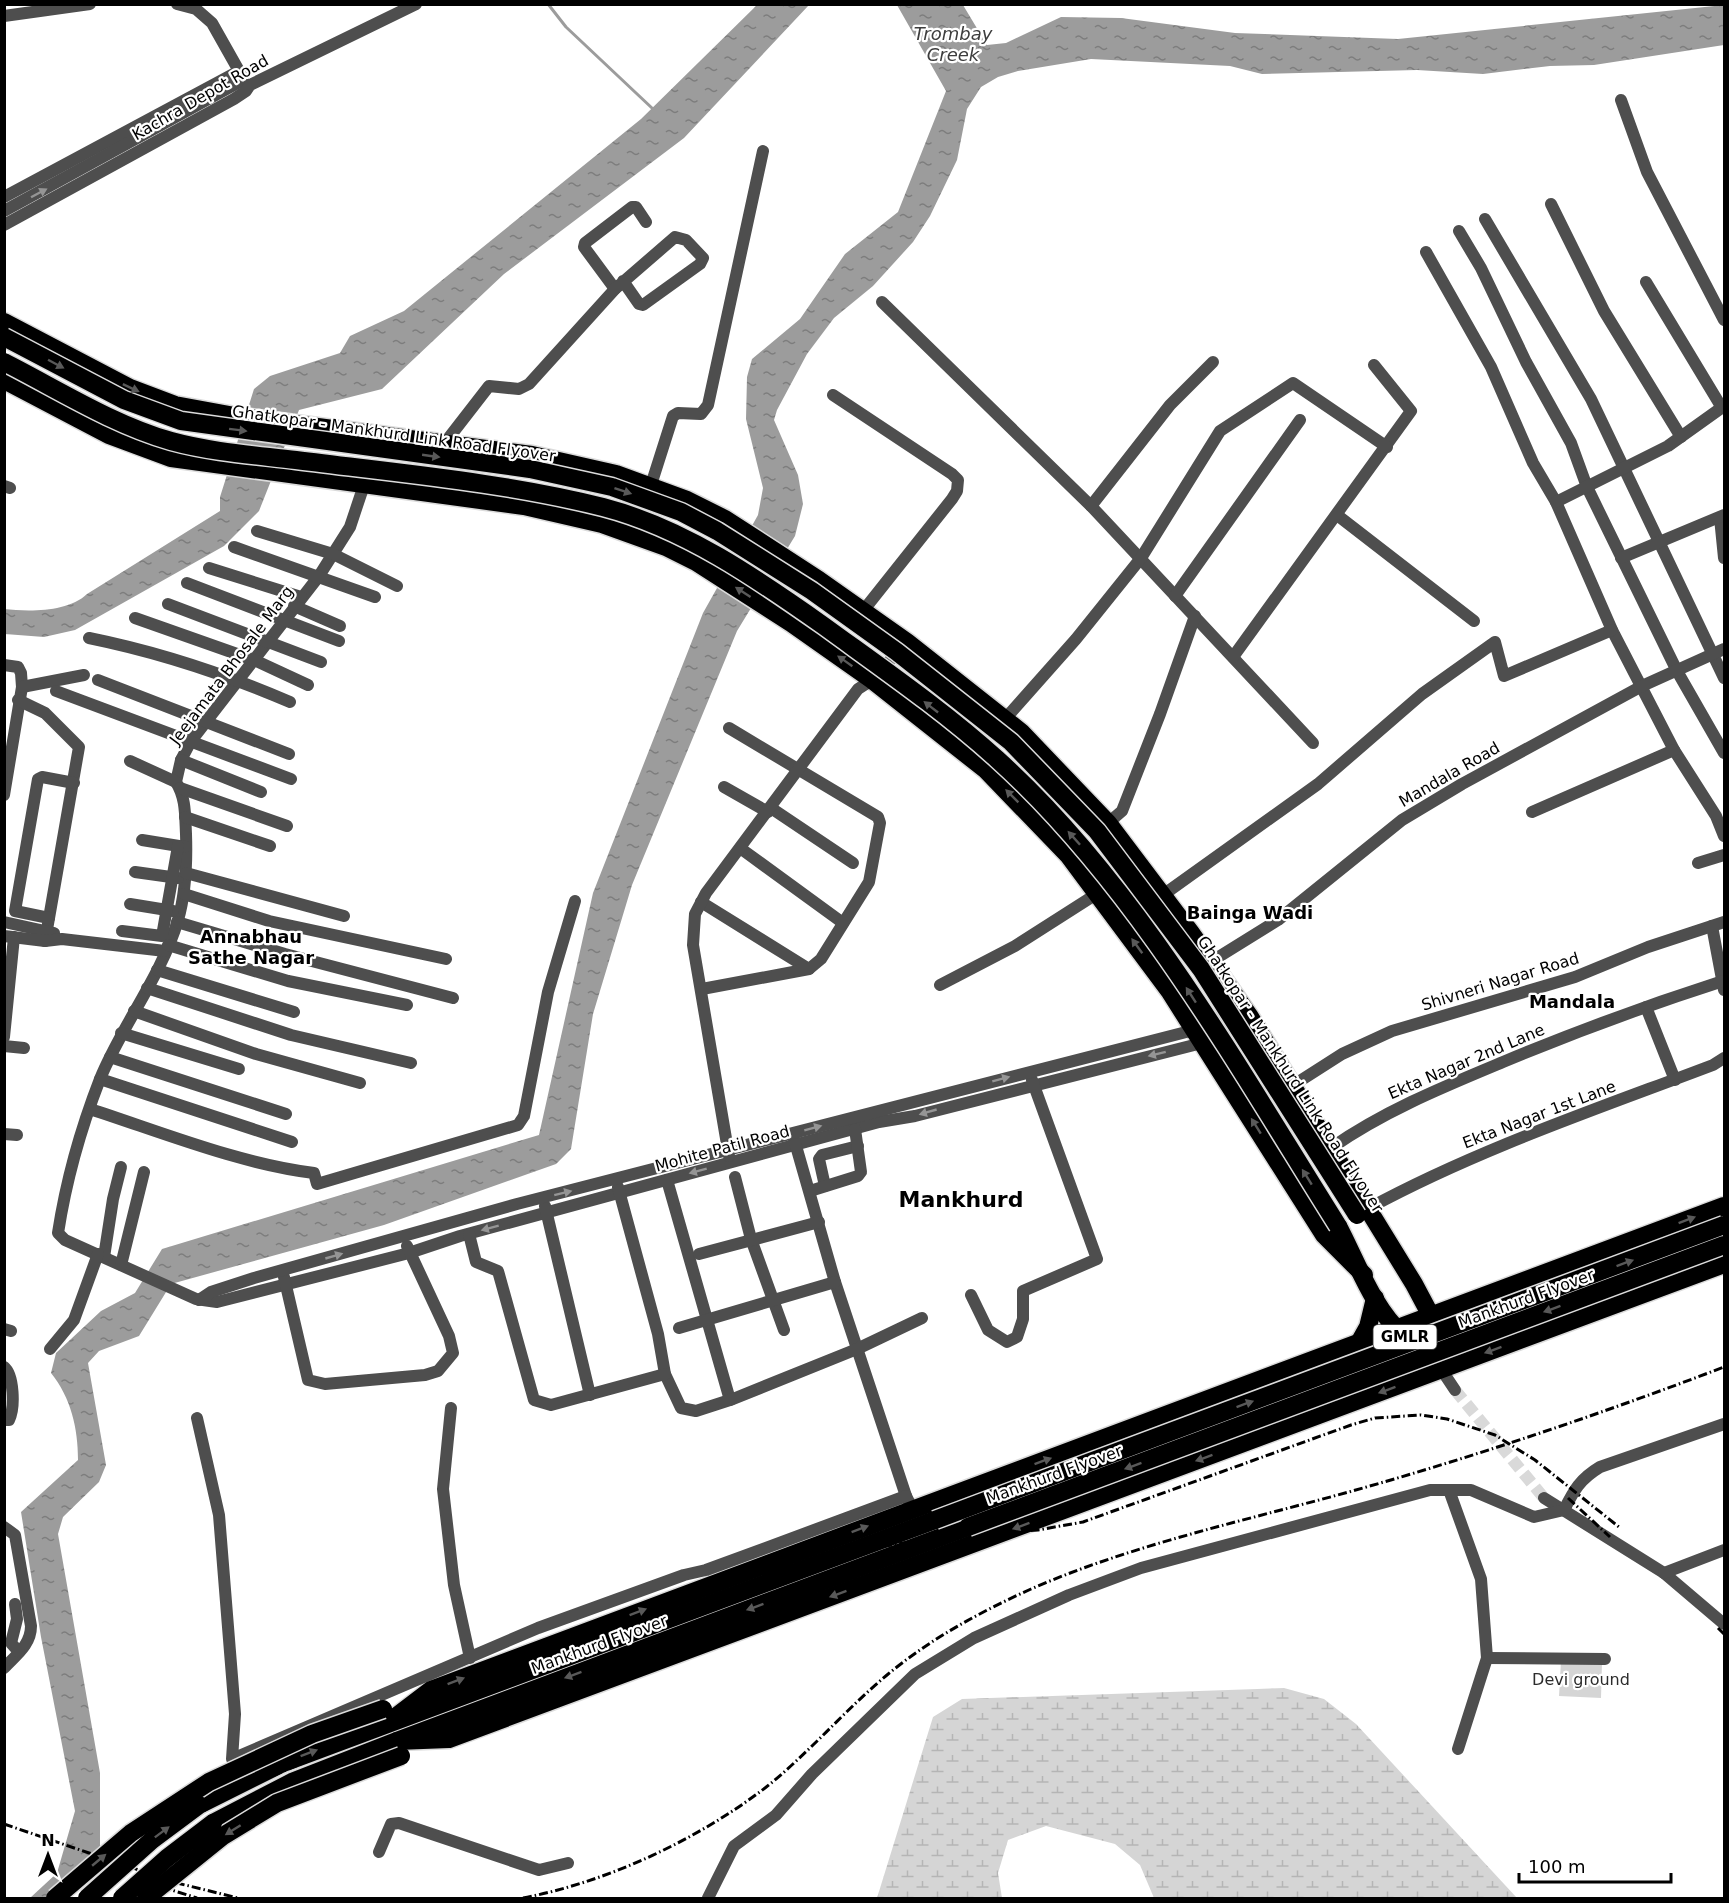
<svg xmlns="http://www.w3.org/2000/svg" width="1729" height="1903" font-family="'DejaVu Sans',sans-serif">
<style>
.wetland{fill:url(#wetland-marsh)}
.park{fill:#d5d5d5}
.water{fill:url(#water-ripples)}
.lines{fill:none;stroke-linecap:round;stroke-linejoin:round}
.stream{stroke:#9c9c9c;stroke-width:3}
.minor-tunnel{stroke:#d9d9d9;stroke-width:12;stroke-dasharray:12 6;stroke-linecap:butt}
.highway-casing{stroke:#dbdbdb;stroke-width:21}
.minor{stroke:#4e4e4e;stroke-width:12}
.highway{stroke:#000;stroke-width:18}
.rail{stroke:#000;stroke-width:3;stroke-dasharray:9 3 1.5 3;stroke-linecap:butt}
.highway-bridge-casing{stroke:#dbdbdb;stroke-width:21;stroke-linecap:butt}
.highway-bridge{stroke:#000;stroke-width:18}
.oneway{fill:#959595}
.oneway2{fill:#595959}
.labels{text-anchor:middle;stroke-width:4.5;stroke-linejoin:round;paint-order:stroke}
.shield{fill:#fff;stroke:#4c4c4c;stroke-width:1.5}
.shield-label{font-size:15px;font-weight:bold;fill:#000}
.street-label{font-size:16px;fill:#000;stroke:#fff}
.park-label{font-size:16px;fill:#2c2c2c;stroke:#fff}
.water-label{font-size:18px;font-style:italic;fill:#3d3d3d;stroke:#fff}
.neighbourhood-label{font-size:18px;font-weight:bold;fill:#000;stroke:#fff}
.district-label{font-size:22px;font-weight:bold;fill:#000;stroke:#fff}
</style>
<defs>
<pattern id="wetland-marsh" width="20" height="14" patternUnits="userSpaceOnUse" patternTransform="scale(1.5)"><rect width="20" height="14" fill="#d5d5d5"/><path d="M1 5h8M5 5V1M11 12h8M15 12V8" fill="none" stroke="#b5b5b5"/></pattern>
<pattern id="water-ripples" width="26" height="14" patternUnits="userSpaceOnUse" patternTransform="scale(1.5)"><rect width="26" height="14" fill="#9c9c9c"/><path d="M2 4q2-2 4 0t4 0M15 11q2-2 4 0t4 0" fill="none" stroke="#7d7d7d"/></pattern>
</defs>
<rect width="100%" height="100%" fill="#fff"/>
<polygon class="wetland" points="1284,1688 1324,1699 1356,1724 1517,1898 1154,1898 1140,1865 1115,1844 1046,1826 1008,1840 998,1873 1002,1898 877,1898 933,1717 962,1699"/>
<polygon class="park" points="1561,1661 1602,1663 1601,1698 1559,1696"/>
<g class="water">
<path d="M757,5H809L684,138L504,274L382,389L299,410L259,511L224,546L75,630L44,637L5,634L4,609C30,612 68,612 87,594L220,511V497L254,389L270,376L340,353L350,336L404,311L641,119Z"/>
<path d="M897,5H963L987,45L1006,43L1061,17L1121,18L1235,33L1398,39L1724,5V45L1594,65L1550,66L1483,74L1417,70L1262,74L1230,66L1091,59L1018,71L998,77L981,87L967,109L957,160L930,216L913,242L873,286L834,318L807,354L777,410L774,420L798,475L803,504L795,536L737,631L632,885L593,1014L571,1149L556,1164L384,1225L171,1284L139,1336L99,1351L88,1363L106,1465L99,1482L63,1517L58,1534L100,1773V1846L72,1885L58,1898H30L57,1873L75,1811L41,1637L21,1512L78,1460C78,1428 71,1398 51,1373L56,1353L101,1311L135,1293L162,1249L539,1135L593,893L703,613L758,515L763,488L746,419L747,377L752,359L800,319L845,254L898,212L946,91Z"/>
</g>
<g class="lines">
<polyline class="stream" points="548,4 566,27 653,109"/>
<polyline class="minor-tunnel" points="1455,1390 1544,1498"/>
<defs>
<g id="highway">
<polyline points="4,322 130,388 175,405 235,416 532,455 616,474 687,500 725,519 819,580 907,642 1021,732 1108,823 1191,933 1250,1017 1414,1284 1431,1316 1441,1369"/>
<polyline points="4,380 109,435 171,458 524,506 602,524 666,547 696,562 791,623 872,680 986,770 1068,855 1170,992 1324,1235 1364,1275"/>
<path d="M1338,1226C1357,1262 1373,1309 1404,1336"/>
<polyline points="1359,1343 1368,1327 1375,1298"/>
<polyline points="389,1722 431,1690 1724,1206"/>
<polyline points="397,1741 449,1739 1724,1264"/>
<polyline points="199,1805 283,1763 935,1520"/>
<polyline points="213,1823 292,1782 397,1741 968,1527"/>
</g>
</defs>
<use href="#highway" class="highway-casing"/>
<g class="minor">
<polyline points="177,4 196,9 212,23 243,78"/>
<polyline points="4,16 90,4"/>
<polyline points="1621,100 1647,172 1724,320"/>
<polyline points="4,197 239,71"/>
<polyline points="1551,204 1604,311 1681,437"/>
<polyline points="4,211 243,80"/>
<polyline points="1485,219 1591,399 1724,678"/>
<polyline points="4,225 234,99 246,91 250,85 416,4"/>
<polyline points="1459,231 1481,268 1526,362 1571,443 1587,487 1677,671 1724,753"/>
<polyline points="1426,252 1491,367 1533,463 1556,502 1612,630 1674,750 1716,816 1724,836"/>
<polyline points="1646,282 1722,408"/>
<polyline points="615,289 584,247 585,243 632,207 636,207 646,222"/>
<polyline points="882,302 1091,506 1313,743"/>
<polyline points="833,395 952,474 958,480 957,491 952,499 863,611"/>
<polyline points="444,444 489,386 519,389 529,384 615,289 675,237 686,240 703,258 700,264 643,305 639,304 623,281"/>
<path d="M364,485L350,527L319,576L191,741L181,760L176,782C186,798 185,815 186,834C187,863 186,892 178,920C161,977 122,1025 100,1079C81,1128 66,1181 58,1233L65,1240L196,1299L217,1302L409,1253L460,1236L879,1122L915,1116L1202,1043L1241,1021"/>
<polyline points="651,485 673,416 678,413 701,414 708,405 763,151"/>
<polyline points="4,486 10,488"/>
<polyline points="1556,502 1668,446 1724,406"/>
<polyline points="1091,506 1170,405 1213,362"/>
<polyline points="1337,515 1474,621"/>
<polyline points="1720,518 1724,558"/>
<polyline points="257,531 333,554 397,586"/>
<polyline points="234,547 375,597"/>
<polyline points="1621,558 1724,515"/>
<polyline points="209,568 301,597"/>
<polyline points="187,583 339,641"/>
<polyline points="1175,596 1300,420"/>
<polyline points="168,604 321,662"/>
<polyline points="294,606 340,626"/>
<polyline points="135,618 254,660 308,685"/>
<path d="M89,638C158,652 225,674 290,702"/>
<polyline points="1233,657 1411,411 1374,365"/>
<polyline points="4,665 18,667 21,673 22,687 4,795"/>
<polyline points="98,680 289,754"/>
<polyline points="22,687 84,675"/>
<polyline points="56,691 291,779"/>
<polyline points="18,700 45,713 79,747 45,941"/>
<polyline points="1005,719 1076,639 1141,558 1220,431 1293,383 1387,447"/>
<polyline points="181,760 261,792"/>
<polyline points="130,761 176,782"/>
<polyline points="724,787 768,812"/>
<polyline points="180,788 287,826"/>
<polyline points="771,808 853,863"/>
<polyline points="1532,812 1674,750"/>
<polyline points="185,817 270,846"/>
<polyline points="1108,823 1122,811 1160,714 1195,616"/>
<polyline points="142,840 185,847"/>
<polyline points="740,848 843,923"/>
<polyline points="1698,863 1724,855"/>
<polyline points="135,872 178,878"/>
<polyline points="186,873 344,916"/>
<polyline points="184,894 269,921 446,959"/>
<polyline points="1163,895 1318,784 1422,694 1495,642 1504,676 1612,630"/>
<polyline points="701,902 809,969"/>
<polyline points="130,904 173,911"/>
<polyline points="49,918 15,911 38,779 42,777 74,783"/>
<polyline points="4,922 54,933"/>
<polyline points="177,922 285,954 453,998"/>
<polyline points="1712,926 1724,990"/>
<polyline points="122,931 162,936 178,846"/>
<polyline points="4,936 45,941 62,939 165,951"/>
<polyline points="168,945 288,981 407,1005"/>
<polyline points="1212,961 1278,920 1402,820 1462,784 1642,686 1724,649"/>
<polyline points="157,970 294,1012"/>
<polyline points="940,985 1015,946 1098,893"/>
<polyline points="147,988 291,1035 411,1063"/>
<polyline points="702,989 809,969 821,959 869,882 880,823 878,817 729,728"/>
<polyline points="1646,1007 1675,1080"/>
<polyline points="134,1011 256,1054 360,1083"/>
<polyline points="121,1033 239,1069"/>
<polyline points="4,1037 14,937"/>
<polyline points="4,1046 24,1048"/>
<polyline points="110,1057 286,1114"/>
<polyline points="100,1079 292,1142"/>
<polyline points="1292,1086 1342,1054 1392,1031 1575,977 1648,947 1724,922"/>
<path d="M90,1109C161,1132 240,1164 314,1173L317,1184L518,1125L524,1116L548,992L575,901"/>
<polyline points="4,1134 17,1135"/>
<polyline points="794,1139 835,1282 906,1496"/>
<path d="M1331,1148C1384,1111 1443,1087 1503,1062C1575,1032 1648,1005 1723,981"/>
<polyline points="729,1156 693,945 695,914 706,893 858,689 872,680 901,648"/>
<polyline points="735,1177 751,1239 784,1330"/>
<polyline points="667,1180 730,1400"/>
<polyline points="825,1186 819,1159 822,1155 858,1146"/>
<polyline points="618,1187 658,1334 665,1374 681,1408 696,1411 733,1399 857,1349 922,1318"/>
<polyline points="810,1191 858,1176 861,1172 855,1129"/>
<polyline points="545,1206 590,1395"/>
<path d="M1369,1208C1478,1149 1597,1109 1713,1065L1724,1058"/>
<polyline points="469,1234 476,1262 498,1271 534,1400 551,1405 665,1374"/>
<polyline points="699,1254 819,1222"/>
<polyline points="104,1257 113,1199 121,1167"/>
<polyline points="121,1265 144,1172"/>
<polyline points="284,1277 308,1380 325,1384 425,1375 438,1371 453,1353 449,1336 407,1246"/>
<polyline points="971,1295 988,1330 1007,1342 1017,1337 1023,1319 1023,1291 1097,1259 1032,1080"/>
<polyline points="199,1300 211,1292 254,1278 517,1204 1194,1030 1234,1010"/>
<polyline points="679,1328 835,1282"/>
<polyline points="4,1329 11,1331"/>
<polyline points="50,1349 74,1320 98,1254"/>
<path d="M4,1367C14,1375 15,1408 9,1420H4"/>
<polyline points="1441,1369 1455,1390"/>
<polyline points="451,1408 443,1489 454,1585 470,1658"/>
<polyline points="197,1418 219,1515 235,1714 232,1759 538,1628 684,1575 706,1570 906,1496 913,1510"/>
<polyline points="1449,1490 1481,1579 1487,1658 1458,1749"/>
<polyline points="1544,1498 1664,1573 1724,1624"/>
<path d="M4,1527L15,1535L31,1626C31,1645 16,1655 4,1668"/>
<polyline points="1664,1573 1724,1550"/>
<polyline points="15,1604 17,1619 11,1643 19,1652"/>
<polyline points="1487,1658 1605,1659"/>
<polyline points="379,1852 391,1824 399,1823 539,1870 568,1863"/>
<path d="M708,1898L734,1846L776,1815L812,1774L915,1674L974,1638L1069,1595L1141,1568L1430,1490H1471L1534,1517L1564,1510C1574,1490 1580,1479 1600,1467L1724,1424"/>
</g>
<use href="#highway" class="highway"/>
<g class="rail">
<polyline points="1568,1498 1610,1537"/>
<polyline points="1718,1628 1724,1634"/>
<polyline points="651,1632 873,1548 941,1537 1038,1530 1083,1522 1351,1425 1375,1418 1421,1415 1447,1419 1495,1435 1535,1460 1619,1527"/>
<polyline points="4,1824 177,1883 238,1898"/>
<polyline points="162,1887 197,1898"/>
<path d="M99,1898C132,1868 166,1833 205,1810C262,1777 322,1755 383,1732"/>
<path d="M523,1898C607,1882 697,1840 765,1788C808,1754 845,1710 887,1675C930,1639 980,1612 1031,1589C1136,1543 1253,1519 1363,1488C1486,1453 1606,1412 1724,1367"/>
</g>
<defs>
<g id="highway-bridge">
<polyline points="4,337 124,400 181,421 530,469 612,487 681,512 717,531 812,591 897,652 1011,742 1097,831 1201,969 1357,1215"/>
<path d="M4,362C59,390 112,424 171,441C211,452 255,455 296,460C398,473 503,482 603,507C684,528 756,578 824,626C883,669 944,711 997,759C1136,884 1239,1069 1338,1226"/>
<polyline points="935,1520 1724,1225"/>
<polyline points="968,1527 1724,1245"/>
<polyline points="55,1898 131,1833 209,1782 312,1734 383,1709"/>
<polyline points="87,1898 152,1840 199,1805"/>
<polyline points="122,1898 167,1858 213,1823"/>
<polyline points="146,1898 223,1836 277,1803 401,1756"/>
</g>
</defs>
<use href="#highway-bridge" class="highway-bridge-casing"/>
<use href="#highway-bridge" class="highway-bridge"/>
</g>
<defs><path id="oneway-solid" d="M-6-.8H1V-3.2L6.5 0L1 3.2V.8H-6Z" transform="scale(1.5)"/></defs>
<g class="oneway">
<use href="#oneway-solid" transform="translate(39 193) rotate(-28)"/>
<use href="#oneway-solid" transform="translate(1157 1054) rotate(166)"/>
<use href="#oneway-solid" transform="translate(1001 1079) rotate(-15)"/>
<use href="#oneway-solid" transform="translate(928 1112) rotate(164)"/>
<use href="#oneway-solid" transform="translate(813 1128) rotate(-15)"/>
<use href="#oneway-solid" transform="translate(698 1171) rotate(165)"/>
<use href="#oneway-solid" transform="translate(563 1193) rotate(-14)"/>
<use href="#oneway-solid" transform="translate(490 1228) rotate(165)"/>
<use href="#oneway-solid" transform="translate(334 1256) rotate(-16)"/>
</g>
<g class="oneway2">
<use href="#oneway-solid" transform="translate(56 364) rotate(28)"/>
<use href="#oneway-solid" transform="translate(131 388) rotate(25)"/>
<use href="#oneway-solid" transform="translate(238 430) rotate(7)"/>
<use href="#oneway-solid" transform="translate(431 456) rotate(8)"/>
<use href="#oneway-solid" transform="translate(623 491) rotate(18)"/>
<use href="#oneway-solid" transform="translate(743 592) rotate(-147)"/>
<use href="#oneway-solid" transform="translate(845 661) rotate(-145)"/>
<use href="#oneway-solid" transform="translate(931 707) rotate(-142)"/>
<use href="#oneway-solid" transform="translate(1012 796) rotate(-135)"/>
<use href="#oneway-solid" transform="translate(1074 838) rotate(-132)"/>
<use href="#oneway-solid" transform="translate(1137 946) rotate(-126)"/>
<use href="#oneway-solid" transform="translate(1191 995) rotate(-123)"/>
<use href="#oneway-solid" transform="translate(1256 1126) rotate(-122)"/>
<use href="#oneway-solid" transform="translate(1307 1177) rotate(-122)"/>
<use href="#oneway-solid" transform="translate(1687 1220) rotate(-21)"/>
<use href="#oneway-solid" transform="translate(1625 1263) rotate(-20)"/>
<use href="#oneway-solid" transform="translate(1552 1309) rotate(160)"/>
<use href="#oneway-solid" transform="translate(1493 1350) rotate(160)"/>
<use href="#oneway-solid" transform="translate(1387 1390) rotate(160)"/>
<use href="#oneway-solid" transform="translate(1245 1404) rotate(-20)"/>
<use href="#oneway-solid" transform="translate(1204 1458) rotate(160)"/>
<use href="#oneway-solid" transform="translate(1043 1461) rotate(-20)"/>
<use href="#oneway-solid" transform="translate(1133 1466) rotate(160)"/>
<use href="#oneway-solid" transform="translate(1021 1526) rotate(160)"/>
<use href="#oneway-solid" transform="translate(860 1529) rotate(-21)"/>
<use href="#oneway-solid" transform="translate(838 1594) rotate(160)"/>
<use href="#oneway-solid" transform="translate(755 1607) rotate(160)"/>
<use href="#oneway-solid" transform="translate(638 1612) rotate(-21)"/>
<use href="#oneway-solid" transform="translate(573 1675) rotate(160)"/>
<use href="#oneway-solid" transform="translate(456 1681) rotate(-21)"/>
<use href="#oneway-solid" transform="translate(309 1753) rotate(-21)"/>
<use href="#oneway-solid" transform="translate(233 1830) rotate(148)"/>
<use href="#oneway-solid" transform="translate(162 1832) rotate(-37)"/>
<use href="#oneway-solid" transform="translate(99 1860) rotate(-40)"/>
</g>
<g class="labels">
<rect class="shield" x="1373.5" y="1325" width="63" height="24" rx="4.5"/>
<g class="shield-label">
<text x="1405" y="1342">GMLR</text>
</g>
<g class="street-label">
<text transform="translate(200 97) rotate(-30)" y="6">Kachra Depot Road</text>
<text transform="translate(394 433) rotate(8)" y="6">Ghatkopar - Mankhurd Link Road Flyover</text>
<text transform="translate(231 665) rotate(-53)" y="6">Jeejamata Bhosale Marg</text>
<text transform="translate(1449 774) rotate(-30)" y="6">Mandala Road</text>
<text transform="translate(1500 981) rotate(-17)" y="6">Shivneri Nagar Road</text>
<text transform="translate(1466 1061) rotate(-23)" y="6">Ekta Nagar 2nd Lane</text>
<text transform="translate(1291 1074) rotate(57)" y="6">Ghatkopar - Mankhurd Link Road Flyover</text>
<text transform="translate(1539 1114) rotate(-21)" y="6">Ekta Nagar 1st Lane</text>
<text transform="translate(722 1148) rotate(-15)" y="6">Mohite Patil Road</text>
<text transform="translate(1526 1298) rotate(-20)" y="6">Mankhurd Flyover</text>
<text transform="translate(1054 1474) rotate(-20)" y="6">Mankhurd Flyover</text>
<text transform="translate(599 1644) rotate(-20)" y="6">Mankhurd Flyover</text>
</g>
<g class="park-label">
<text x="1581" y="1685">Devi ground</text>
</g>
<g class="water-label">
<text x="953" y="40">Trombay<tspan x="953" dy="21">Creek</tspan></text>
</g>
<g class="neighbourhood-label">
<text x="1250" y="919">Bainga Wadi</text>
<text x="251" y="943">Annabhau<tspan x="251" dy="21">Sathe Nagar</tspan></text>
<text x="1572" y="1008">Mandala</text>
</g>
<g class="district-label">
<text x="961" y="1207">Mankhurd</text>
</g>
</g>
<rect width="1729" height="1903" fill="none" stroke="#000000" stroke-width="12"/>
<g transform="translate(48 1855)" stroke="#ffffff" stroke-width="4.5" paint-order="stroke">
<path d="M0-4.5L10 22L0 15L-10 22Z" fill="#000000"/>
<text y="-9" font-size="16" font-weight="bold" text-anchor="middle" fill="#000000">N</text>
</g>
<path d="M1519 1873v9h152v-9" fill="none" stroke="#000000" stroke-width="3"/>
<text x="1528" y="1873" font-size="18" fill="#000000" stroke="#ffffff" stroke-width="4.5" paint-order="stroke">100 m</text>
</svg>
